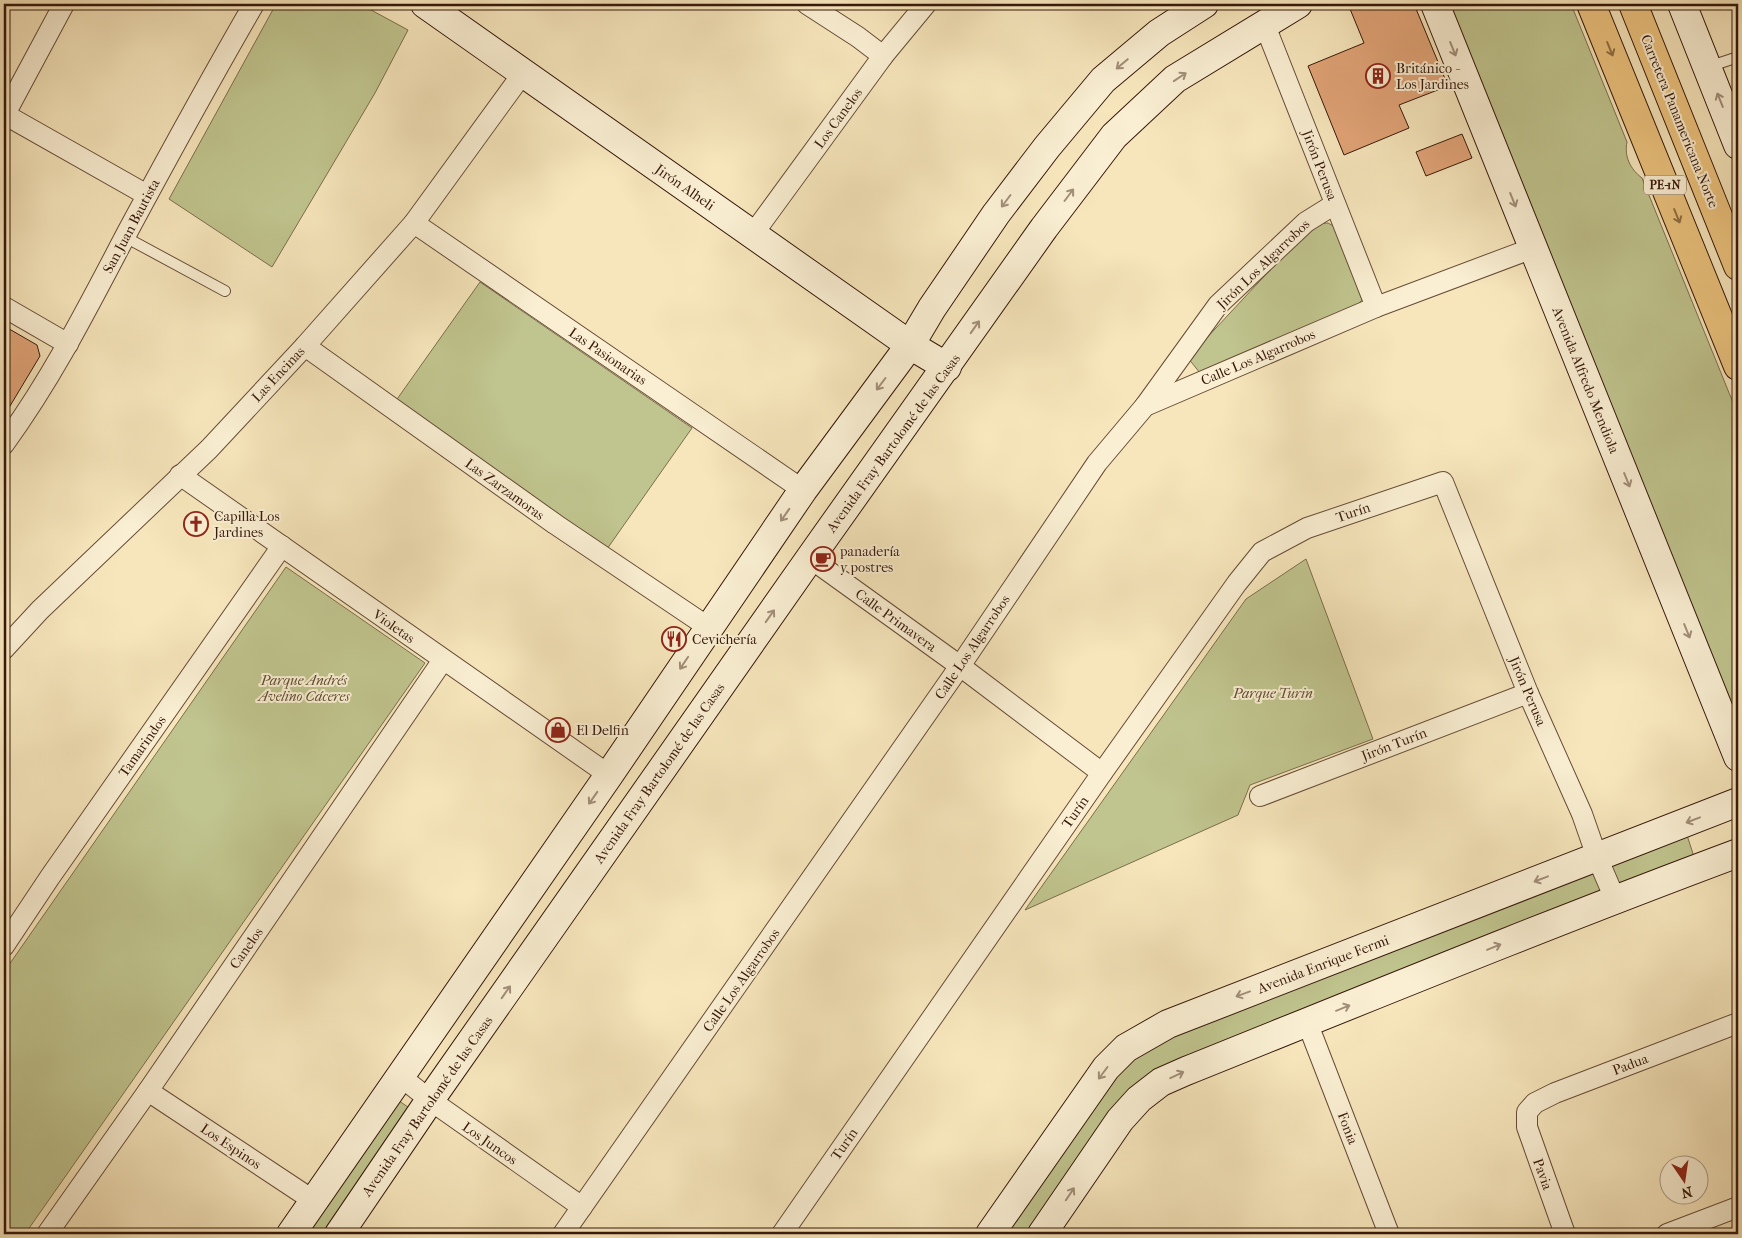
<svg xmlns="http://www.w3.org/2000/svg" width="1742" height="1238" font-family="'IM FELL French Canon',serif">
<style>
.green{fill:#c0c48e;stroke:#7c6e4c}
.building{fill:#e1a477;stroke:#37180b}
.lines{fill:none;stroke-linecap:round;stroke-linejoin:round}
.lane-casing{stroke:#674c37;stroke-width:12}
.street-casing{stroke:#674c37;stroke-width:22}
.secondary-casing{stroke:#37180b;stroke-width:30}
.highway-casing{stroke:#37180b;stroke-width:30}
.lane{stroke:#faefd3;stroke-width:10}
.street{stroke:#faefd3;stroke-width:20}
.secondary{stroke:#faefd3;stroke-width:28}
.highway{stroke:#ecc37e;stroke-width:28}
.oneway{stroke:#a28e79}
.oneway2{stroke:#926e44}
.labels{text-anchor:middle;stroke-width:4;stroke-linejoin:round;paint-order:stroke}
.shield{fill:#faefd3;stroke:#725847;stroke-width:1}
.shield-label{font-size:12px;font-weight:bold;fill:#37180b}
.poi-label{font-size:14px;fill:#37180b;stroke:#faefd3;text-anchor:start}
.street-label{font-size:14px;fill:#37180b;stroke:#faefd3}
.park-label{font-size:14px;font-style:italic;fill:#604c32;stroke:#faefd3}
</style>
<rect width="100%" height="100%" fill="#f7e6bc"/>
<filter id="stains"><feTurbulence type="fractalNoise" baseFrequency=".004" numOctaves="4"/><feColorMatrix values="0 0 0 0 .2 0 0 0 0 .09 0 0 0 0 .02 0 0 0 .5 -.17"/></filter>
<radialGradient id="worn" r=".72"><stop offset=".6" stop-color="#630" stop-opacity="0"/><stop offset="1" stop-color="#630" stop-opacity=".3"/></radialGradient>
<g class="green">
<polygon points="276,4 360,4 408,30 375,93 272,267 169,199"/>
<path d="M1449,4H1571L1627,142C1624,156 1630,169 1642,178L1738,415V733Z"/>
<polygon points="1328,223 1337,228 1362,300 1358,304 1200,373 1188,358 1313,224"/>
<polygon points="480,282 692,428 607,549 395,402"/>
<polygon points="1306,559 1373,739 1250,785 1238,815 1025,910 1246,599"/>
<polygon points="286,567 425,663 25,1234 4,1234 4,972"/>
<polygon points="1686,832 1695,860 1191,1054 1142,1080 1031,1234 1001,1234 1124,1064 1162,1036"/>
<polygon points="399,1101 408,1107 323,1234 306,1234"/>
</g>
<g class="building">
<polygon points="1348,4 1414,4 1448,86 1399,105 1409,128 1344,155 1308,66 1364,43"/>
<polygon points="1462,134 1472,158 1426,176 1416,152"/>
<polygon points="4,326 37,345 40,356 4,416"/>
</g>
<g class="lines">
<defs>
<g id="lane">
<polyline points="1708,67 1738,57"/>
<polyline points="125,237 225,291"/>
</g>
<g id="street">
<polyline points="807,4 858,37 883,56"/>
<polyline points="1264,23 1376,307"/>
<polyline points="4,114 147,195"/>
<polyline points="5,114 64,4"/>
<polyline points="414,223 803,490"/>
<polyline points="753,234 883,56 926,4"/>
<polyline points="4,307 68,344"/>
<polyline points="305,346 555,524 708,627"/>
<polyline points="1145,406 1218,305 1306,222 1335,204"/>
<path d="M4,444C53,377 90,303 129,229C170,153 211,78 254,4"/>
<polyline points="180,475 609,775"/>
<polyline points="810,558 960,666 1102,773"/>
<polyline points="4,649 40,610 209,449 305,346 414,223 523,73"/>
<polyline points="1260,796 1528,693"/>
<polyline points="4,946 50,877 282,546"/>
<polyline points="1307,1022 1389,1234"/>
<polyline points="400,1076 430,1100 582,1207"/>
<polyline points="148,1091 314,1201"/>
<polyline points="47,1234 148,1091 443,660"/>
<polyline points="563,1234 960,666 1097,463 1145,406 1376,307 1533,248"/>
<polyline points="782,1234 1102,773 1237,583 1262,552 1307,528 1443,482 1528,693 1582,814 1597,857 1615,899"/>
<polyline points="1565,1234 1527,1127 1527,1112 1535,1103 1555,1093 1738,1023"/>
<polyline points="1667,1234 1738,1207"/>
</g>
<g id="secondary">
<polyline points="425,4 910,345 947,367"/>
<polyline points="1435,4 1738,757"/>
<polyline points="1682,4 1738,145"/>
<polyline points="291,1234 609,775 803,490 910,345 932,308 996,214 1047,147 1103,80 1159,33 1204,4"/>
<polyline points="339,1234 430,1100 810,558 1044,228 1114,136 1175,79 1298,4"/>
<polyline points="990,1234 1106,1068 1126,1048 1168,1024 1738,802"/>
<path d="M1042,1234L1120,1120L1139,1099L1161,1082L1186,1071C1370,997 1553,922 1738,853"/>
</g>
<g id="highway">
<polyline points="1591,4 1738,366"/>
<polyline points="1633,4 1738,266"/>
</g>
</defs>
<use href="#lane" class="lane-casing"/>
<use href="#street" class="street-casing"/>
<use href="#secondary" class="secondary-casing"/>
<use href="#highway" class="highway-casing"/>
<use href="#lane" class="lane"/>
<use href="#street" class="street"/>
<use href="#secondary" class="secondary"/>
<use href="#highway" class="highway"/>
</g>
<defs><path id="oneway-shaft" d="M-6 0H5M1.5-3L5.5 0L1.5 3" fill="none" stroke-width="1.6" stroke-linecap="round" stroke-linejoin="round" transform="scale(1.25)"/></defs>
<g class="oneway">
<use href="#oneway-shaft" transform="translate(1453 49) rotate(68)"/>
<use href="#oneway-shaft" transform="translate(1122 64) rotate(140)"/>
<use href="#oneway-shaft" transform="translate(1180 77) rotate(-34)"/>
<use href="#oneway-shaft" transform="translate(1720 100) rotate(-112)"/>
<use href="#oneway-shaft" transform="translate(1069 195) rotate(-53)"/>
<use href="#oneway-shaft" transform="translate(1513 200) rotate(68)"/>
<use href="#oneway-shaft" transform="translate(1006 201) rotate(127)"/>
<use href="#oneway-shaft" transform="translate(975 327) rotate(-55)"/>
<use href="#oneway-shaft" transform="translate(881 384) rotate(127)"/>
<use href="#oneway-shaft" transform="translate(1627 480) rotate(68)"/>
<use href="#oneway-shaft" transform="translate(785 515) rotate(125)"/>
<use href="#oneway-shaft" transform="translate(770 616) rotate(-55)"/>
<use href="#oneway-shaft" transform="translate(1687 631) rotate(68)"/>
<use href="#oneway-shaft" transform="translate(684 663) rotate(124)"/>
<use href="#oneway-shaft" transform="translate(593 798) rotate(125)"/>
<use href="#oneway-shaft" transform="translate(1693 820) rotate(159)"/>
<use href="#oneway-shaft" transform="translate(1541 879) rotate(159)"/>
<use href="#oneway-shaft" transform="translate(1494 947) rotate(-22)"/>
<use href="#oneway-shaft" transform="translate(506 992) rotate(-55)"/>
<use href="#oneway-shaft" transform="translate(1243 994) rotate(160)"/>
<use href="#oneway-shaft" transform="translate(1343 1008) rotate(-22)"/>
<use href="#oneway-shaft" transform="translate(1103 1073) rotate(127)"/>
<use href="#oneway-shaft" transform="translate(1177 1075) rotate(-25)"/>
<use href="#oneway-shaft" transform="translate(1070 1194) rotate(-56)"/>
</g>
<g class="oneway2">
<use href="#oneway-shaft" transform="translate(1610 49) rotate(68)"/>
<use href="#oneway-shaft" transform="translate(1677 216) rotate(68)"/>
</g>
<defs>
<symbol id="building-ring" viewBox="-11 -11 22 22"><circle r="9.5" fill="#faefd3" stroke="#8f2418" stroke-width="1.5"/><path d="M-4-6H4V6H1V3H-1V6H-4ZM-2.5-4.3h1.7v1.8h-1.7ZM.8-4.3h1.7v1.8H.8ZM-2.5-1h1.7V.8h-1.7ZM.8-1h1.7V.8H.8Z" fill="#8f2418"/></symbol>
<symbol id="church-ring" viewBox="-11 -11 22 22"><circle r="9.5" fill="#faefd3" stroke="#8f2418" stroke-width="1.5"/><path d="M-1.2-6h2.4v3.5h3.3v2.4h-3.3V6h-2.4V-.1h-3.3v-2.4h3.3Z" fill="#8f2418"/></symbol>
<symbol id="cafe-ring" viewBox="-11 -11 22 22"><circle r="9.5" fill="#faefd3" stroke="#8f2418" stroke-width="1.5"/><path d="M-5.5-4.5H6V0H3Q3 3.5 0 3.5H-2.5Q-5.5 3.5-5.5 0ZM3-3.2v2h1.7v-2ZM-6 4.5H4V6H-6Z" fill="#8f2418"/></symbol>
<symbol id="restaurant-ring" viewBox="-11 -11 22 22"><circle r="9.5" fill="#faefd3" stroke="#8f2418" stroke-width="1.5"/><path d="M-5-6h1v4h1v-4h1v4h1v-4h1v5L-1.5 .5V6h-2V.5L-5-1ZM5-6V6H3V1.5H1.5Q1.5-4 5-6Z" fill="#8f2418"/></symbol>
<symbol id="shop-ring" viewBox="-11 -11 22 22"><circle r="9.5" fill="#faefd3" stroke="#8f2418" stroke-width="1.5"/><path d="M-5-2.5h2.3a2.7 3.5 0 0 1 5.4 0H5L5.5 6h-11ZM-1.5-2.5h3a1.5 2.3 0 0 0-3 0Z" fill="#8f2418"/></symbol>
</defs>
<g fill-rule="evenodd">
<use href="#building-ring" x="1364" y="62" width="28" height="28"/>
<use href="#church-ring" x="182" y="510" width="28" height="28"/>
<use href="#cafe-ring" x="809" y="545" width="28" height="28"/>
<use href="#restaurant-ring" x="660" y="625" width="28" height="28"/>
<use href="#shop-ring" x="544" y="716" width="28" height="28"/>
</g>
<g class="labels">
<rect class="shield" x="1644" y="175.5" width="42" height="19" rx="4"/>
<g class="shield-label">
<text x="1665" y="189">PE-1N</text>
</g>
<g class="poi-label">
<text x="1396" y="73">Británico -<tspan x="1396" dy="16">Los Jardines</tspan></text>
<text x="214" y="521">Capilla Los<tspan x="214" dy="16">Jardines</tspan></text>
<text x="840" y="556">panadería<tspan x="840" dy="16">y postres</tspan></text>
<text x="692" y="644">Cevichería</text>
<text x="576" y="735">El Delfin</text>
</g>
<g class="street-label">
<text transform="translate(838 118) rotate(-54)" y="5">Los Canelos</text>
<text transform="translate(1680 121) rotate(68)" y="5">Carretera Panamericana Norte</text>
<text transform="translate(1320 165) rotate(69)" y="5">Jirón Perusa</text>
<text transform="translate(685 187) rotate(35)" y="5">Jirón Alheli</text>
<text transform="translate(131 226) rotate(-62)" y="5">San Juan Bautista</text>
<text transform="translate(1263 264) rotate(-44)" y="5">Jirón Los Algarrobos</text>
<text transform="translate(608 356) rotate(34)" y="5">Las Pasionarias</text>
<text transform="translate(1258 357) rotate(-23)" y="5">Calle Los Algarrobos</text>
<text transform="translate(278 374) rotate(-47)" y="5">Las Encinas</text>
<text transform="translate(1586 380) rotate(68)" y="5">Avenida Alfredo Mendiola</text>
<text transform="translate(893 443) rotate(-54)" y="5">Avenida Fray Bartolomé de las Casas</text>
<text transform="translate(505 489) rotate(36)" y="5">Las Zarzamoras</text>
<text transform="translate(1353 512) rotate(-19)" y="5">Turín</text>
<text transform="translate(896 620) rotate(36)" y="5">Calle Primavera</text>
<text transform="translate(394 626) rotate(35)" y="5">Violetas</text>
<text transform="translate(972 647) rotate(-56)" y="5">Calle Los Algarrobos</text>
<text transform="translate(1528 691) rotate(67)" y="5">Jirón Perusa</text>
<text transform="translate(1394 744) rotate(-21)" y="5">Jirón Turín</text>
<text transform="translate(142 746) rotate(-55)" y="5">Tamarindos</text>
<text transform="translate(659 773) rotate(-55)" y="5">Avenida Fray Bartolomé de las Casas</text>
<text transform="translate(1075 812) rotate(-55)" y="5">Turín</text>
<text transform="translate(246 948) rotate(-55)" y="5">Canelos</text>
<text transform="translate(1323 964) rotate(-21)" y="5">Avenida Enrique Fermi</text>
<text transform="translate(741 980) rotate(-55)" y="5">Calle Los Algarrobos</text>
<text transform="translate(1630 1064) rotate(-21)" y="5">Padua</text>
<text transform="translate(427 1106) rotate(-55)" y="5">Avenida Fray Bartolomé de las Casas</text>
<text transform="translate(1348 1128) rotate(69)" y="5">Fonia</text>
<text transform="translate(490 1143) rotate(35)" y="5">Los Juncos</text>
<text transform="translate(844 1144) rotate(-55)" y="5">Turín</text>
<text transform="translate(231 1146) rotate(34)" y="5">Los Espinos</text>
<text transform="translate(1543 1174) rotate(70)" y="5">Pavia</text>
</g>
<g class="park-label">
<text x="304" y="685">Parque Andrés<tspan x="304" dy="16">Avelino Cáceres</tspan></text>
<text x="1273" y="698">Parque Turin</text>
</g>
</g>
<rect width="1742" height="1238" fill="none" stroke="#f7e6bc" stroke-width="20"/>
<rect x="5" y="5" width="1732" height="1228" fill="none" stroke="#37180b" stroke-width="2.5"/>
<rect x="10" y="10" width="1722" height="1218" fill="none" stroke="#37180b"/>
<g transform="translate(1684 1180) rotate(167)"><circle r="24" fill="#faefd3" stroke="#ac9983"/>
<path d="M0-4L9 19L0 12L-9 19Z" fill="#8f2418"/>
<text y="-8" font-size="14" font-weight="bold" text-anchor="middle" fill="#37180b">N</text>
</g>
<rect width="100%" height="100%" filter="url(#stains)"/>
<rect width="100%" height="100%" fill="url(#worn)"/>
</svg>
